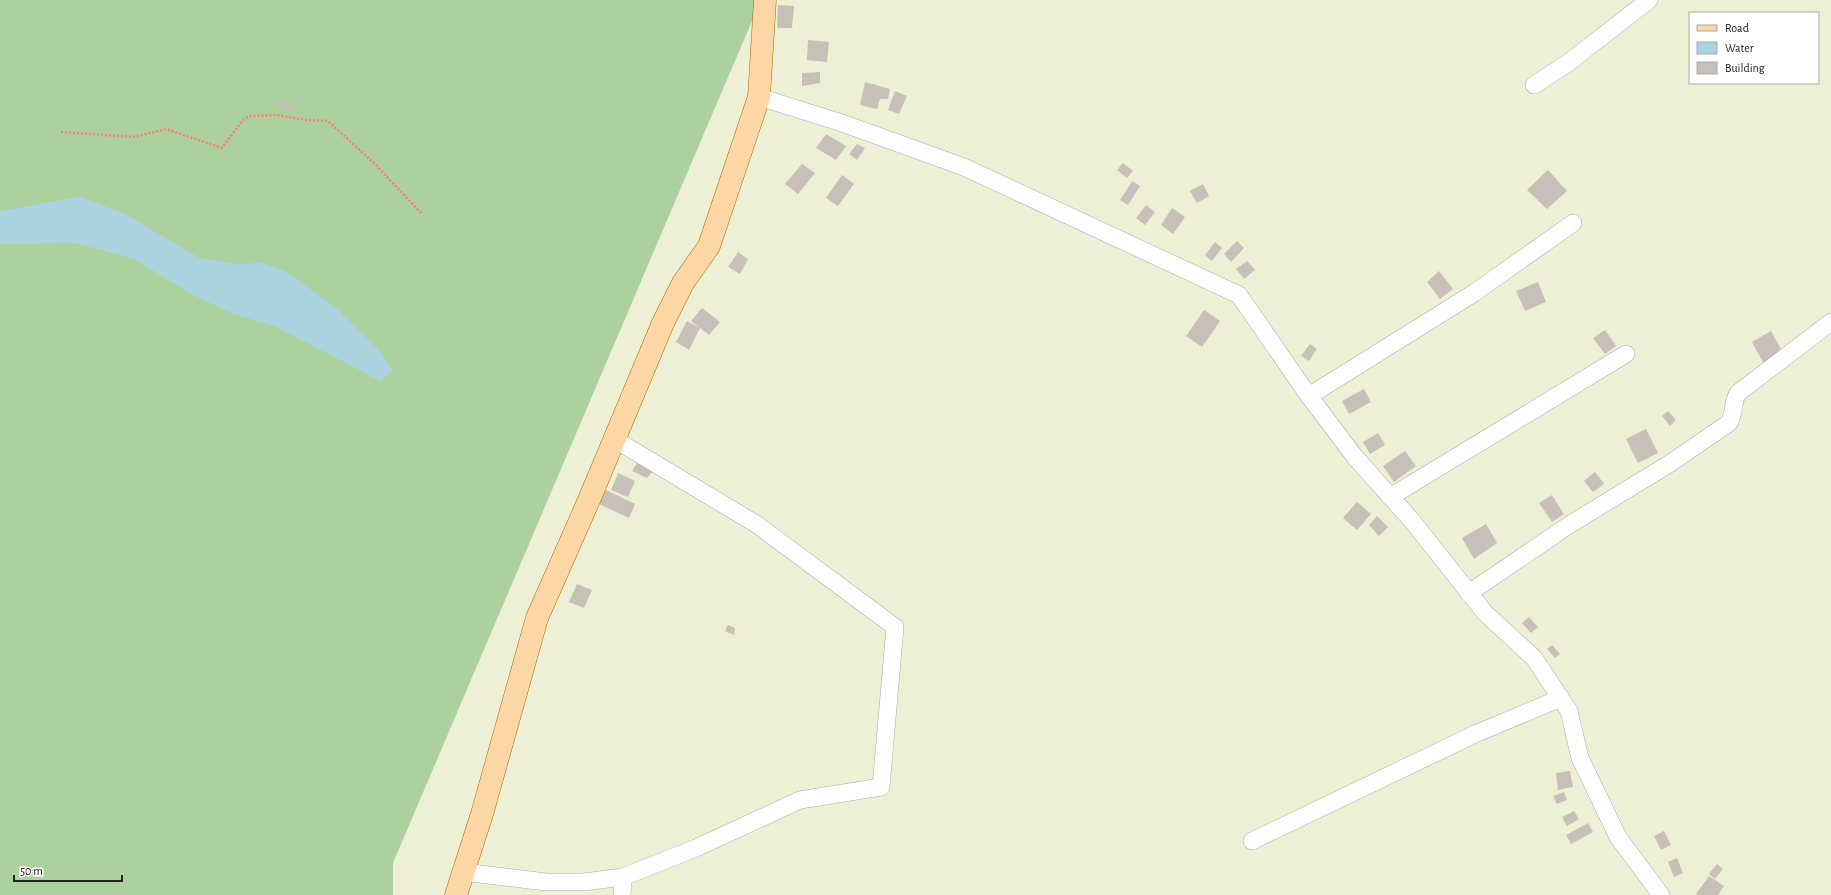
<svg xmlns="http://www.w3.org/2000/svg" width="1831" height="895" font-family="'Alegreya Sans',sans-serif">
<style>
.farmland{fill:#eef0d5;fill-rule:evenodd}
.forest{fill:#add19e}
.water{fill:#aad3df}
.building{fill:#c7bfb8}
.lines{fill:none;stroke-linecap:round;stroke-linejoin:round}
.minor-casing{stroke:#a9a9a9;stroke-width:18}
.major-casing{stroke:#a06b00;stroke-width:23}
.path{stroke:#fa8072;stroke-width:2.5;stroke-dasharray:2 2;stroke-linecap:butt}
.minor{stroke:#fff;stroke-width:17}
.major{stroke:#fcd6a4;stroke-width:22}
</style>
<rect width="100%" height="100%" fill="#f2efe9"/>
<path class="farmland" d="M761,0H1831V895H393V863ZM1690,13H1818V83H1690Z"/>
<polygon class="forest" points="0,0 761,0 393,863 393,895 0,895"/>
<polygon class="water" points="80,197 125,214 201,259 238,264 264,263 288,273 335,307 379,350 392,370 381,381 276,327 231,313 189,293 135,259 75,243 0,244 0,211"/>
<g class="building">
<polygon points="778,5 794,6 792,28 777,28"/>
<polygon points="808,40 829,42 827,62 807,60"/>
<polygon points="820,72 820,83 802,86 802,73"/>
<polygon points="865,82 890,89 888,99 880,99 877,109 860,105"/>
<polygon points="895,91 907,96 899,114 888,110"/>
<polygon points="281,101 291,103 290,111 281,109"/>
<polygon points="826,134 846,146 836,160 816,148"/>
<polygon points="857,144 865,148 857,160 849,154"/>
<polygon points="1123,163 1133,171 1127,178 1117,170"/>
<polygon points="802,164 815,173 798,194 785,184"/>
<polygon points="1548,170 1567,191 1547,209 1527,190"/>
<polygon points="842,175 854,184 838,206 826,198"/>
<polygon points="1132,181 1140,186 1128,205 1120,200"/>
<polygon points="1203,184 1209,196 1197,203 1190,191"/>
<polygon points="1146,205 1155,212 1145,225 1136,218"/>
<polygon points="1172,208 1185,217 1173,234 1161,225"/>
<polygon points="1237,241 1244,248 1231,262 1224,254"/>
<polygon points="1215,242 1222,248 1212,261 1205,255"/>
<polygon points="738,252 748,259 740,274 728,267"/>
<polygon points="1247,261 1255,270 1244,279 1236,269"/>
<polygon points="1439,271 1453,289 1440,299 1427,282"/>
<polygon points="1538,282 1546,302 1525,311 1516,291"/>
<polygon points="702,308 720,322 709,335 700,328 689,350 676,342 687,321 700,328 691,321"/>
<polygon points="1204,310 1220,321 1202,347 1186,336"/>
<polygon points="1605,330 1616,346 1605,354 1593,338"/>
<polygon points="1771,331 1783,353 1764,364 1752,342"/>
<polygon points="1310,344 1317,349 1309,361 1301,356"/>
<polygon points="1364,389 1371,402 1349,414 1342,401"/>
<polygon points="1668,411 1676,420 1670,426 1662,416"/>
<polygon points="1646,429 1658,453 1638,463 1626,439"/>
<polygon points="1378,433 1385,445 1370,454 1363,442"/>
<polygon points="1405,451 1416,466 1394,482 1383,466"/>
<polygon points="639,460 655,469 647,478 632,471"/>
<polygon points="1595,472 1604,484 1593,492 1584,481"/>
<polygon points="618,473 635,481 628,497 611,490"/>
<polygon points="606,490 635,504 629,518 599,504"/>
<polygon points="1552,495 1564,514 1552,522 1539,503"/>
<polygon points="1357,502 1371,514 1357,530 1343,518"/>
<polygon points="1377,516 1388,527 1379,536 1369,525"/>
<polygon points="1486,524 1497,543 1474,559 1462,538"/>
<polygon points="577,584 592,590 584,608 569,602"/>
<polygon points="1529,617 1538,627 1531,633 1522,623"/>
<polygon points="728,625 735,628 734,635 725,631"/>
<polygon points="1552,645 1560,654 1555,658 1547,649"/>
<polygon points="1570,771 1573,787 1558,790 1556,773"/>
<polygon points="1564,792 1567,800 1557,804 1553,796"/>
<polygon points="1574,811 1579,819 1567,826 1562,817"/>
<polygon points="1588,823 1593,832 1571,844 1566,835"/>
<polygon points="1664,831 1671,845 1661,850 1654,836"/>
<polygon points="1677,858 1683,873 1674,877 1668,862"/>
<polygon points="1717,864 1723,869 1715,879 1709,874"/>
<polygon points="1709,876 1724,886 1718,895 1698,895 1696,894"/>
</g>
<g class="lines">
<defs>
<g id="minor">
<polyline points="1534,85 1568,63 1649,0"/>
<polyline points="759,97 842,123 964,167 1239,295 1306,392 1355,457 1413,522 1485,613 1534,658 1569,711 1580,758 1618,837 1661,895"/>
<polyline points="1309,396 1474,293 1573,223"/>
<polyline points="614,439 756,524 895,627 881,787 800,800 696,848 623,877"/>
<polyline points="1390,497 1626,354"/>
<path d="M1469,593L1569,525L1669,464L1729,423C1735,413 1732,403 1738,393L1831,322"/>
<polyline points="1252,841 1475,734 1561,698"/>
<polyline points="463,872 546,882 584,882 623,877 622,895"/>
</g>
<polyline id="major" points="456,895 482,814 537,618 589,500 663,323 683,283 709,246 759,97 765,0"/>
</defs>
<use href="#minor" class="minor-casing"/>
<use href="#major" class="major-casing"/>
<polyline class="path" points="61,132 134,137 166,129 222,148 242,121 249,116 277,115 307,120 328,121 374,163 421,213"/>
<use href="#minor" class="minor"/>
<use href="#major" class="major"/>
</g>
<rect x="1689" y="12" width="130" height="72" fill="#ffffff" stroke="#a7a7a7"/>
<rect x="1697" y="25" width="20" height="6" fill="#fcd6a4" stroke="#a7a7a7"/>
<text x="1725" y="32" font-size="12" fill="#222222">Road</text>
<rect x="1697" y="42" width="20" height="12" fill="#aad3df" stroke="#a7a7a7"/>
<text x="1725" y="52" font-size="12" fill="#222222">Water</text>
<rect x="1697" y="62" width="20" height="12" fill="#c7bfb8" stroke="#a7a7a7"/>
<text x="1725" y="72" font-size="12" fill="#222222">Building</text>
<path d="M14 875v6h108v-6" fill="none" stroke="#222222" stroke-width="2"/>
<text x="20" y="875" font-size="12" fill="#222222" stroke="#ffffff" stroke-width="3" paint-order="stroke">50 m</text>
</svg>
